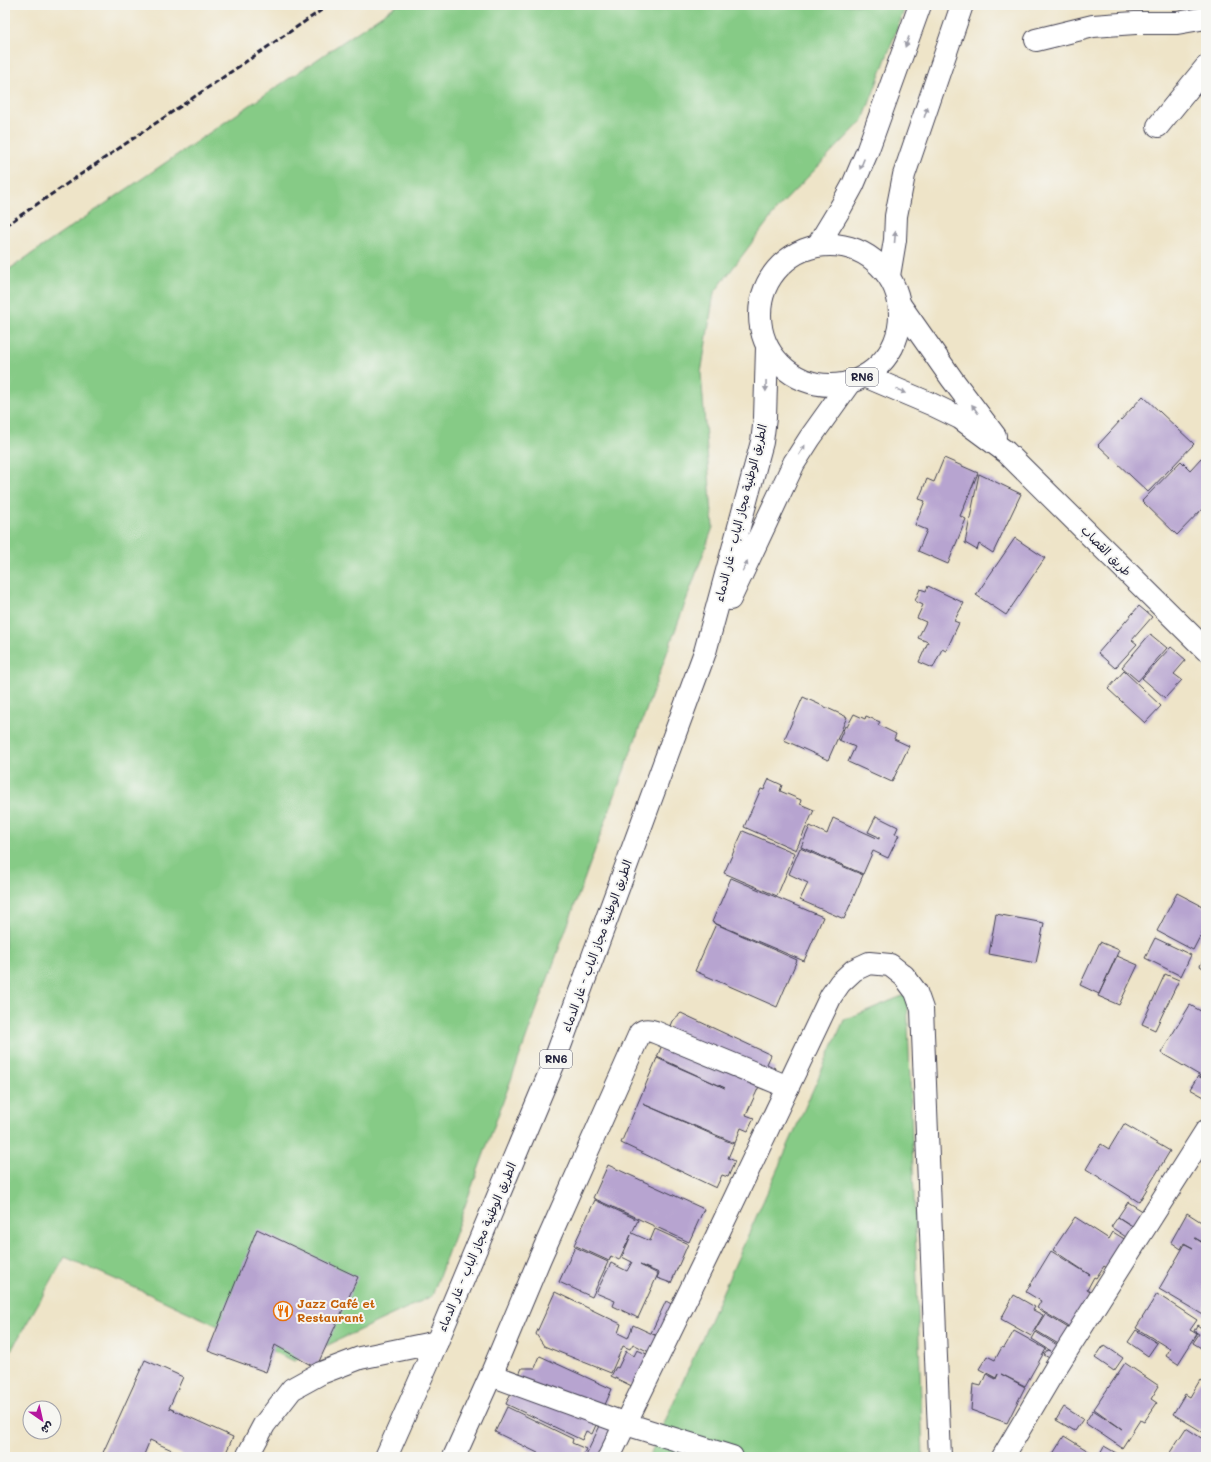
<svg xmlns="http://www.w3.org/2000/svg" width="1211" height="1462" font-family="Mali,'Playpen Sans Arabic',sans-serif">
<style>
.green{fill:#86cb86;stroke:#547660}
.building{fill:#b7a4d0}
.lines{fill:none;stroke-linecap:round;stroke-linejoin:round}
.minor-casing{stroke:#413f50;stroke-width:24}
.major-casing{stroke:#413f50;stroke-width:24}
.minor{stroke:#fff;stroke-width:22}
.major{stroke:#fff;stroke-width:22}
.rail{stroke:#22223b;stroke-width:3;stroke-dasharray:6 3;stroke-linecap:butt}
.oneway{fill:#9c9ca7}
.labels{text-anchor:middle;stroke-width:4;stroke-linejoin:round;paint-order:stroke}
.shield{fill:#f6f6f2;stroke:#626272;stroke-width:1}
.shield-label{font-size:11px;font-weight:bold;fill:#22223b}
.street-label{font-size:12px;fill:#22223b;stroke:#f6f6f2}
.food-label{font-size:12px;font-weight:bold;fill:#c56008;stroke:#f6f6f2;text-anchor:start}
</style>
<rect width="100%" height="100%" fill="#f6f6f2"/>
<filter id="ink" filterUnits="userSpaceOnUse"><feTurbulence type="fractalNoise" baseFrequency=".025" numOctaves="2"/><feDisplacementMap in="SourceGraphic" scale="8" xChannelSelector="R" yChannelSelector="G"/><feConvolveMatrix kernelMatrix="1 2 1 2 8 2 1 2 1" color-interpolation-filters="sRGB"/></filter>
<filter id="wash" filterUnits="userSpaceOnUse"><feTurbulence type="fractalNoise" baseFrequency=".012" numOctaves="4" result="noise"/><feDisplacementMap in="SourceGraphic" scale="16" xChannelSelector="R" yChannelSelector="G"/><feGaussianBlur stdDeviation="0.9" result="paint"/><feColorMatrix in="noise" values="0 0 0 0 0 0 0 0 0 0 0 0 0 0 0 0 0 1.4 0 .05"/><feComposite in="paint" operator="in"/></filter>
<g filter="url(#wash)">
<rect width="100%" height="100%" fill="#eee4c8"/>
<g class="green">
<polygon points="397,5 906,5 863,120 778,208 714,293 701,373 713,527 432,1296 294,1361 151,1295 65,1257 5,1361 5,272"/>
<polygon points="907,994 923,1457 649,1457 844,1020"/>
</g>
<g id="blocks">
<g class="building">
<polygon points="1143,396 1194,444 1148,492 1098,445"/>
<polygon points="944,458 978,473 960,516 966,519 948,564 918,551 927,530 915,525 925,501 919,499 927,479 934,482"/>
<polygon points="1201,458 1206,463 1206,505 1177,535 1142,501 1181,461 1190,470"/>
<polygon points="979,474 1021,494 993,553 979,544 977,550 965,543"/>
<polygon points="1015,538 1045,558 1006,615 976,595"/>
<polygon points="928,586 964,603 954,621 959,623 946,651 942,649 933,668 919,662 928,642 918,638 926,622 917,618 923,605 915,601 920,589 926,591"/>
<polygon points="1139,606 1152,617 1132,640 1137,644 1115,668 1098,653"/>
<polygon points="1150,634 1167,648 1138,681 1122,667"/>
<polygon points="1171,647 1186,660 1174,674 1182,680 1165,698 1142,678"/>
<polygon points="1124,671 1161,706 1145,723 1108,689"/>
<polygon points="803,697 847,717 828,760 784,740"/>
<polygon points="854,714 865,719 866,716 880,722 878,725 896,734 894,739 909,746 892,782 848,762 855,747 839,740 845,726 847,727"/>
<polygon points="769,779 782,785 780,791 801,800 800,804 814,810 796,850 744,827 761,789 764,790"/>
<polygon points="876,816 898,827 895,834 899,835 888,858 873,851 863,874 801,847 810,826 827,834 833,818 879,839 879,837 868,832"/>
<polygon points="743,831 795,853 777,896 724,873"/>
<polygon points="800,848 863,875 844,919 800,900 808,883 789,874"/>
<polygon points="731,878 823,917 804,961 712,922"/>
<polygon points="1177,893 1206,908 1206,925 1193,950 1157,931"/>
<polygon points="996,914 1044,923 1036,963 989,954"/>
<polygon points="716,924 797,960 777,1007 695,971"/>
<polygon points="1155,938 1191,955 1181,976 1145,958"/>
<polygon points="1100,942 1119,950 1099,994 1080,985"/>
<polygon points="1206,954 1206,970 1200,966"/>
<polygon points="1117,956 1138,965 1119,1005 1098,996"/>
<polygon points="1165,974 1179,980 1155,1030 1142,1024"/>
<polygon points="1190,1005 1206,1014 1206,1079 1161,1053"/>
<polygon points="681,1013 771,1055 767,1064 775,1068 767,1085 761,1082 746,1115 754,1118 748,1131 741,1128 735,1143 643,1104 734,1144 728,1158 735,1161 728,1177 722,1175 716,1188 621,1143 657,1058 725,1088 657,1057 672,1021"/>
<polygon points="1198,1076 1206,1081 1206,1098 1190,1089"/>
<polygon points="1124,1124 1170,1151 1139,1202 1086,1169 1101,1144 1109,1149"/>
<polygon points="608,1165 704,1209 689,1242 593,1198"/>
<polygon points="595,1200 638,1220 632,1233 650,1241 655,1229 688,1244 671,1283 657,1278 659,1273 640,1265 658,1274 638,1318 613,1306 615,1301 596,1293 611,1263 627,1271 632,1262 622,1257 631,1235 619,1260 611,1256 609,1261 574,1245"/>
<polygon points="1128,1202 1149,1215 1139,1230 1118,1217"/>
<polygon points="1187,1213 1206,1225 1206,1244 1195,1238 1206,1245 1205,1316 1159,1289 1185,1244 1193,1248 1184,1243 1181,1249 1171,1242"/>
<polygon points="1075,1217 1109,1239 1113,1232 1126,1240 1107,1268 1104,1266 1096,1278 1094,1277 1087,1290 1092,1293 1071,1328 1037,1308 1041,1301 1026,1292 1051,1251 1090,1275 1053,1250"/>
<polygon points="1118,1217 1139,1231 1132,1241 1111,1227"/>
<polygon points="257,1229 358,1277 316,1368 275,1345 266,1372 208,1351"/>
<polygon points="575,1247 608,1262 592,1297 559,1282"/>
<polygon points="555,1292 621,1324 618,1333 628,1338 633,1325 661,1338 653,1354 633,1344 630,1349 623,1346 611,1373 544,1346 536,1334"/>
<polygon points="1157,1294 1197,1320 1190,1330 1197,1334 1178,1364 1166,1356 1170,1349 1136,1328"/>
<polygon points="1014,1295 1035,1307 1033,1310 1043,1315 1031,1336 1001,1319"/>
<polygon points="666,1301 675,1306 660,1337 651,1333"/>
<polygon points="1045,1314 1075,1332 1065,1348 1035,1330"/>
<polygon points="1197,1325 1206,1331 1206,1351 1193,1343 1199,1334 1194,1331"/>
<polygon points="1136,1330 1157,1343 1148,1356 1128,1342"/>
<polygon points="1014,1331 1046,1349 1025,1386 1001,1374 1025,1387 1007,1423 971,1410 973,1384 981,1386 986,1374 996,1379 998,1374 996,1378 979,1369 987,1356 995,1360 1002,1347 1004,1348"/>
<polygon points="1036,1332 1067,1351 1060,1364 1044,1355 1048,1350 1051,1351 1032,1339"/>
<polygon points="1104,1345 1123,1358 1114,1371 1095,1358"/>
<polygon points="637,1350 652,1356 636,1388 611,1376 616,1367 618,1368 626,1351 634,1356"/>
<polygon points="540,1356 612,1389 592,1434 586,1431 582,1440 506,1404 522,1368 535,1368"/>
<polygon points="145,1360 183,1377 169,1408 233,1437 224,1457 187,1457 150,1440 143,1457 101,1457"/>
<polygon points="1125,1363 1159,1386 1151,1399 1157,1403 1144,1422 1140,1420 1122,1448 1085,1423 1093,1410 1122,1429 1094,1409"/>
<polygon points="1200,1380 1206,1384 1206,1434 1173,1414 1185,1394 1190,1397"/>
<polygon points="507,1407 573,1439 572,1443 586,1449 582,1457 546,1457 495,1432"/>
<polygon points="609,1407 625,1415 605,1457 585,1457"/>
<polygon points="1064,1407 1083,1419 1075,1431 1056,1420"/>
<polygon points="1186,1428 1206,1441 1206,1457 1167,1457"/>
<polygon points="1064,1436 1098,1457 1104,1446 1123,1457 1051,1457"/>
</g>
</g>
</g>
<g filter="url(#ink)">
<use href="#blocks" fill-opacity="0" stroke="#413f50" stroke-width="1"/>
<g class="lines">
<defs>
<g id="minor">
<polyline points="1036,40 1093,26 1135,23 1177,23 1206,18"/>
<polyline points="1158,126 1206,67"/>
<polyline points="491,1375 626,1424 732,1457"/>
<polyline points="247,1457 264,1425 292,1389 321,1373 360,1358 437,1342"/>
<path d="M454,1457L491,1375L540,1258L640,1033C645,1029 649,1030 655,1032L788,1087"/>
<polyline points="609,1457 713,1244 831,996 840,983 854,970 869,963 890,965 904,976 916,992 922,1009 940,1457"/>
<polyline points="1003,1457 1055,1369 1206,1131"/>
</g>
<g id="major">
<polyline points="818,245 841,207 853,185 867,152 920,5"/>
<circle cx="830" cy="315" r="70"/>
<polyline points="889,276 895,240 896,216 904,175 962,5"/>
<polyline points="900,305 952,379 995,436"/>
<polyline points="865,376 931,404 960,418 1006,452 1206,650"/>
<polyline points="730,599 794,463 810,438 850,382"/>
<polyline points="386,1457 437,1342 553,1065 705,652 762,442 765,418 767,347"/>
</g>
</defs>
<use href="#minor" class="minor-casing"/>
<use href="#major" class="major-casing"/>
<use href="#minor" class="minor"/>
<use href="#major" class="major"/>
<polyline class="rail" points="5,226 329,5"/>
</g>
<defs><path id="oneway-solid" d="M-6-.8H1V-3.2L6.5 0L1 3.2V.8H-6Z"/></defs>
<g class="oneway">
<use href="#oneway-solid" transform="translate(907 42) rotate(110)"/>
<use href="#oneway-solid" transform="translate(926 112) rotate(-72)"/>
<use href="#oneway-solid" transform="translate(862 164) rotate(112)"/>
<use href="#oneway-solid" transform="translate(895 237) rotate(-85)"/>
<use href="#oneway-solid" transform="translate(766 386) rotate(91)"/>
<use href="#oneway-solid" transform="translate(901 391) rotate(22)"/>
<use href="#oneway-solid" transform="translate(975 409) rotate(-126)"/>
<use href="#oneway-solid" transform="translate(802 450) rotate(-58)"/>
<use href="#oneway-solid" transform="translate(745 566) rotate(-65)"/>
</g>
</g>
<defs>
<symbol id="restaurant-ring" viewBox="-11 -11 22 22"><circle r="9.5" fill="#f6f6f2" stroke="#e8710a" stroke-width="1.5"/><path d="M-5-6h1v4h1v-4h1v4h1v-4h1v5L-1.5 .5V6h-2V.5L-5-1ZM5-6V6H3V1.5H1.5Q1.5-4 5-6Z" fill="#e8710a"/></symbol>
</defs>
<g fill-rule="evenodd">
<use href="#restaurant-ring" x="272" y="1300" width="22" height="22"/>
</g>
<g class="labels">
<g class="shield">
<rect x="846" y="368" width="32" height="18" rx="3"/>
<rect x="540" y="1050" width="32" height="18" rx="3"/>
</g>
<g class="shield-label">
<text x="862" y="381">RN6</text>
<text x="556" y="1063">RN6</text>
</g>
<g class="street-label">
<text transform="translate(741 513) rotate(-76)" y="4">الطريق الوطنية مجاز الباب - غار الدماء</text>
<text transform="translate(1106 551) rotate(45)" y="4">طريق القصاب</text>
<text transform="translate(597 946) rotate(-70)" y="4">الطريق الوطنية مجاز الباب - غار الدماء</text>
<text transform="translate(477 1247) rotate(-67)" y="4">الطريق الوطنية مجاز الباب - غار الدماء</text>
</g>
<g class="food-label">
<text x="297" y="1308">Jazz Café et<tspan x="297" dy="14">Restaurant</tspan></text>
</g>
</g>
<rect width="1211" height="1462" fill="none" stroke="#f6f6f2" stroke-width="20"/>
<g transform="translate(42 1420) rotate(146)"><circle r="19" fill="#f6f6f2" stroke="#a1a1a9"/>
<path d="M0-3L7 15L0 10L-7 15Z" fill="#b5179e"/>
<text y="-6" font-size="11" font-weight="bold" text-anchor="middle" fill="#22223b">ش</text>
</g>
</svg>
